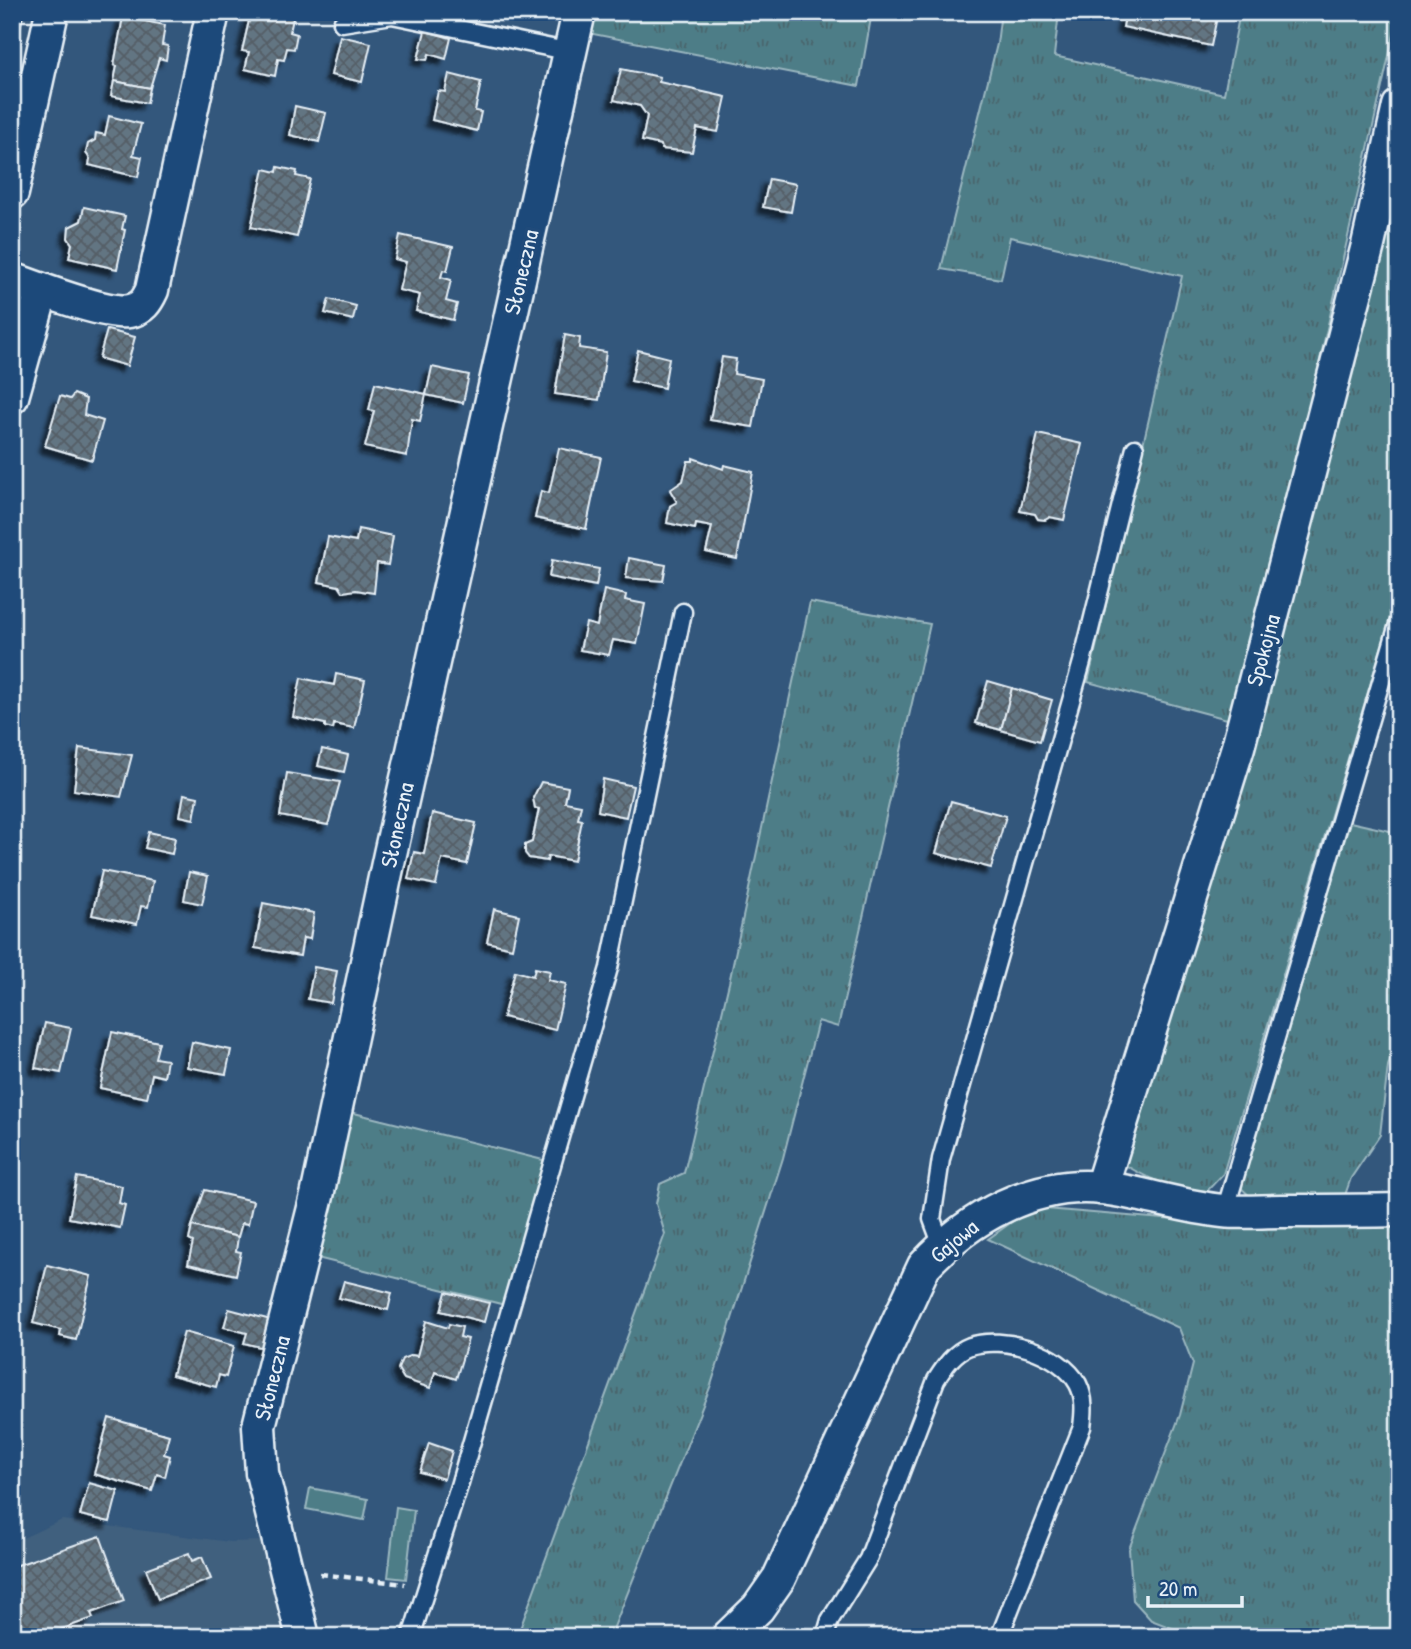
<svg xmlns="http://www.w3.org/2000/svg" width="1411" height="1649" font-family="'Patrick Hand',sans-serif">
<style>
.built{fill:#41607e}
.grass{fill:url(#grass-tufts);stroke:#9bb7c0;stroke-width:2}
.park{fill:#4e7d87;stroke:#9bb7c0;stroke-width:2}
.building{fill:url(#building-cross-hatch);stroke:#e8f1f8;stroke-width:2;filter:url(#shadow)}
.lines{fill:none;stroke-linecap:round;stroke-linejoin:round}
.lane-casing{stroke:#e8f1f8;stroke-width:21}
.street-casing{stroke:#e8f1f8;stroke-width:37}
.path{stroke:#e8f1f8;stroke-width:4.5;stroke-dasharray:7 5;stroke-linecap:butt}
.lane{stroke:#1f4a7a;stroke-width:16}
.street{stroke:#1f4a7a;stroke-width:32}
.labels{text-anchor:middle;stroke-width:7;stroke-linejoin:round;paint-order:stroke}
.street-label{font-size:23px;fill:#e8f1f8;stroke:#1f4a7a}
</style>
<defs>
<pattern id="grass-tufts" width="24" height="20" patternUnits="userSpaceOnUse" patternTransform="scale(1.75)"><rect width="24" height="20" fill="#4e7d87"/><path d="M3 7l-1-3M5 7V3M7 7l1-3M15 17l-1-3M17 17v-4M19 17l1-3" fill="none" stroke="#4a656c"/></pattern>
<pattern id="building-cross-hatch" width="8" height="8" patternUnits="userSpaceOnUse" patternTransform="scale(1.75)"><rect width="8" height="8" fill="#627482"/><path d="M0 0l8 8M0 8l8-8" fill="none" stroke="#545e66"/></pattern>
<filter id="shadow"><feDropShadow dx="-6" dy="6" stdDeviation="2" flood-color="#0009"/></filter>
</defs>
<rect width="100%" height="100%" fill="#33577c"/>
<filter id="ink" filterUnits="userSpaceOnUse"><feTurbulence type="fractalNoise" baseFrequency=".0143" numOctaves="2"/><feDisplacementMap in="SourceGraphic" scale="14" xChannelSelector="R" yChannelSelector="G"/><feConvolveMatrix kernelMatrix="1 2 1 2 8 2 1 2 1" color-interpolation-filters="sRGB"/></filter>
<g filter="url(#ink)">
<polygon class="built" points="62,1520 230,1542 262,1541 290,1637 12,1637 12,1543"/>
<g class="grass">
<polygon points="592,12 872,12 859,86 588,33"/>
<polygon points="1001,12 1059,12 1054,56 1224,94 1240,12 1399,12 1312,395 1231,720 1088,682 1182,276 1010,237 1001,279 941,269 997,44"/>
<path d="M1399,180V589L1223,1174L1207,1191C1175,1190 1152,1181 1125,1165L1255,748Z"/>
<polygon points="810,602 930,624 838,1027 818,1021 783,1158 711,1385 610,1637 517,1637 665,1234 656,1204 660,1184 684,1173 729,983"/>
<polygon points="1350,822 1399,833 1399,1032 1388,1066 1380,1135 1351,1178 1344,1198 1251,1197 1241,1188"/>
<polygon points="346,1111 547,1161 505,1305 313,1257"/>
<polygon points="1046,1209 1234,1225 1399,1226 1399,1637 1195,1637 1151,1620 1133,1600 1129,1549 1180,1415 1193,1364 1179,1328 988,1239 1027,1211"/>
</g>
<g class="park">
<polygon points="310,1488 368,1499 364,1520 306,1509"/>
<polygon points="396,1507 414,1510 406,1579 388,1577"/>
</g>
<g class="building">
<polygon points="12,12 24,12 19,32 12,31"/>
<polygon points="251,12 294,14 290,32 297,34 294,49 287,48 284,60 278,59 275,76 245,69 249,52 242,51"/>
<polygon points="1126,12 1159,12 1178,16 1179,12 1218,12 1211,46 1123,27"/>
<polygon points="123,17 165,25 162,45 168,46 166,60 159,58 150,88 114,81 117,66 114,65"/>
<polygon points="425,31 451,38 446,59 429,54 427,60 418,59"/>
<polygon points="340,36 371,43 362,82 331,75"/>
<polygon points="621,69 660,77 659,82 726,97 718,132 697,128 692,152 662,149 661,145 642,141 647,116 640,106 614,100"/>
<polygon points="449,74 481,82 475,111 481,112 477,131 432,120 438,91 445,92"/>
<polygon points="114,81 150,88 147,103 111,96"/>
<polygon points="295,106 326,113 319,142 290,135"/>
<polygon points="109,116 141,124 133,155 142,157 138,177 89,165 90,159 86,153 88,144 95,140 96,133 105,135"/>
<polygon points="278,167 297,171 296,176 310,179 297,237 251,227 264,169 277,172"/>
<polygon points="769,179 796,184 791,212 763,207"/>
<polygon points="84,207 125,216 122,229 125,230 117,269 69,258 72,244 68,238 69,227 81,221"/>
<polygon points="400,235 453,247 447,271 443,270 441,277 451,280 446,301 457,304 453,320 416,311 420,295 399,290 406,262 395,259"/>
<polygon points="329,299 356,306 353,320 325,313"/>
<polygon points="107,330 135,337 127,366 99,358"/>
<polygon points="565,335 580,338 579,348 606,352 599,400 555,394"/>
<polygon points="638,350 669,358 664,388 631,381"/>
<polygon points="722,357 736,359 734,374 762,379 753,427 710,420"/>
<polygon points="432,367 469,375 463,403 426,395"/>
<polygon points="375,383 426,394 420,421 412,419 407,456 365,447 374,411 369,410"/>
<polygon points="74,394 86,399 84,415 103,421 92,460 45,446 60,396 70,399"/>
<polygon points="1038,434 1082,444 1064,520 1050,517 1045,520 1038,519 1035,514 1020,511"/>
<polygon points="559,448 601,457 586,529 535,518 541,491 549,493"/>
<polygon points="693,458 723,469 724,465 753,472 737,559 706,552 712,527 696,524 695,529 667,523 670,506 677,502 670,490 683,481 688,461 693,461"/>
<polygon points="358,529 393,536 388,565 377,563 374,593 356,590 343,592 339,586 319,582 328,537 356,542"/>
<polygon points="629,558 666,565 663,581 626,578"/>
<polygon points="552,560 599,569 596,586 549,577"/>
<polygon points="604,590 626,595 625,600 645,604 637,644 613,640 609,655 580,650 586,623 597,626"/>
<polygon points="336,674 365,680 354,728 334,724 333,729 325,727 325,724 293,717 301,678 334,685"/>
<polygon points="988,681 1012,688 1001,730 976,723"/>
<polygon points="1012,688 1052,700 1040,741 1001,730"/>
<polygon points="79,748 132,755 121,797 74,790"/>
<polygon points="322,749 348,755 344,772 318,766"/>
<polygon points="287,773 340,782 328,825 280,816"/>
<polygon points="603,779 633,786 626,817 598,811"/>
<polygon points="541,782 568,787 565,802 581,805 578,819 582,820 574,861 548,856 547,861 529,858 525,853 525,845 532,842 539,809 535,808 533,798"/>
<polygon points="184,794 198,797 194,819 180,816"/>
<polygon points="951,801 1006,816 991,868 936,853"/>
<polygon points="432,813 476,823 467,864 442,859 436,885 408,879 414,852 424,854"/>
<polygon points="149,832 175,838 172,854 145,848"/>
<polygon points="102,871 153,881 148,907 141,906 137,924 92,915"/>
<polygon points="189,872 208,876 202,904 184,900"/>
<polygon points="263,903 314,913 310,939 303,938 300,956 255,948"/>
<polygon points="494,909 519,915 512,948 487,942"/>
<polygon points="314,967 337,971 331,1003 308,999"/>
<polygon points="535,968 550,971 548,980 566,984 555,1030 503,1017 515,971 533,976"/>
<polygon points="45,1023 71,1028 61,1073 35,1068"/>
<polygon points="112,1032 159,1042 155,1058 167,1060 164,1077 152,1074 147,1098 100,1088"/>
<polygon points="192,1042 231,1050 226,1074 187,1067"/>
<polygon points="77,1177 122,1186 119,1203 125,1205 120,1228 69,1218"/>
<polygon points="205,1190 253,1201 248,1224 242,1223 238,1237 192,1226"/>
<polygon points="192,1226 238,1237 236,1251 241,1252 236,1275 188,1264 193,1242 189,1240"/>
<polygon points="47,1265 91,1276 76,1340 60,1336 61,1330 33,1323"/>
<polygon points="344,1281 392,1293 388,1310 339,1298"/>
<polygon points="446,1292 489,1303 484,1322 441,1311"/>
<polygon points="229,1309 275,1321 268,1349 244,1343 247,1333 224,1327"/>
<polygon points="426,1321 448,1328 449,1324 462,1327 460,1337 468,1339 456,1379 435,1372 430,1388 404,1379 398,1369 402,1359 412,1355 417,1356"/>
<polygon points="184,1332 234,1346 226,1377 219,1375 216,1387 172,1375"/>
<polygon points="109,1418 169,1435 164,1454 170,1456 165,1477 157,1474 152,1491 94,1474"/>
<polygon points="429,1443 452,1451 444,1479 420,1472"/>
<polygon points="89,1483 118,1491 110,1522 80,1515"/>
<polygon points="100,1536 124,1601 91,1613 93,1618 40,1637 12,1637 12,1567"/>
<polygon points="189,1553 192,1561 202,1557 211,1579 158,1599 146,1569"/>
</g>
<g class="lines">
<defs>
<g id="lane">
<polyline points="342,23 392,15 571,52"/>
<polyline points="1225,1211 1399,621"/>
<polyline points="942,1246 932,1219 941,1159 1082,662 1135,448"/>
<polyline points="411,1637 459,1486 609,968 683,612"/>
<path d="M825,1637L830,1620L868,1559L936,1380C945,1366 954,1352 970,1346C1003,1335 1060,1352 1078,1384C1085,1398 1084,1412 1082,1427L1000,1635"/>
</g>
<g id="street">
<polyline points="12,193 52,12"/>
<path d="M12,279C37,288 106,315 129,311C142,309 147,301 152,290L213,12"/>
<polyline points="12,397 42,290"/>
<polyline points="1101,1188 1238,747 1368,245 1399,106"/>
<polyline points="303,1637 262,1473 259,1426 317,1196 390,854 579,12"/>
<path d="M728,1637L758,1608L779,1578L924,1266C968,1218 1034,1180 1103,1188C1143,1193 1182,1207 1223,1211C1242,1213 1262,1211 1281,1211C1321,1211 1360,1211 1399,1210"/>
</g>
</defs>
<use href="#lane" class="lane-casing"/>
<use href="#street" class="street-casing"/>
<polyline class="path" points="320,1574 405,1584"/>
<use href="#lane" class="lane"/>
<use href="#street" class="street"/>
</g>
</g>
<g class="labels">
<g class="street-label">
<text transform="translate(521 272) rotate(-77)" y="8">Słoneczna</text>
<text transform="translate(1263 650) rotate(-75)" y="8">Spokojna</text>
<text transform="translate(397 825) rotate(-78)" y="8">Słoneczna</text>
<text transform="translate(954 1241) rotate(-40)" y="8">Gajowa</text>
<text transform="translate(272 1378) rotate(-76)" y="8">Słoneczna</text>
</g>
</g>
<rect width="1411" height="1649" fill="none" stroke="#1f4a7a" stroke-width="42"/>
<rect x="21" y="21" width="1369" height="1607" fill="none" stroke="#e8f1f8" stroke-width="2.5" filter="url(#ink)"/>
<path d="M1148 1596v10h94v-10" fill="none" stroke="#e8f1f8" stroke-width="3.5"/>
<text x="1159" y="1596" font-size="21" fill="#e8f1f8" stroke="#1f4a7a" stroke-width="5" paint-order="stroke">20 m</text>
</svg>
